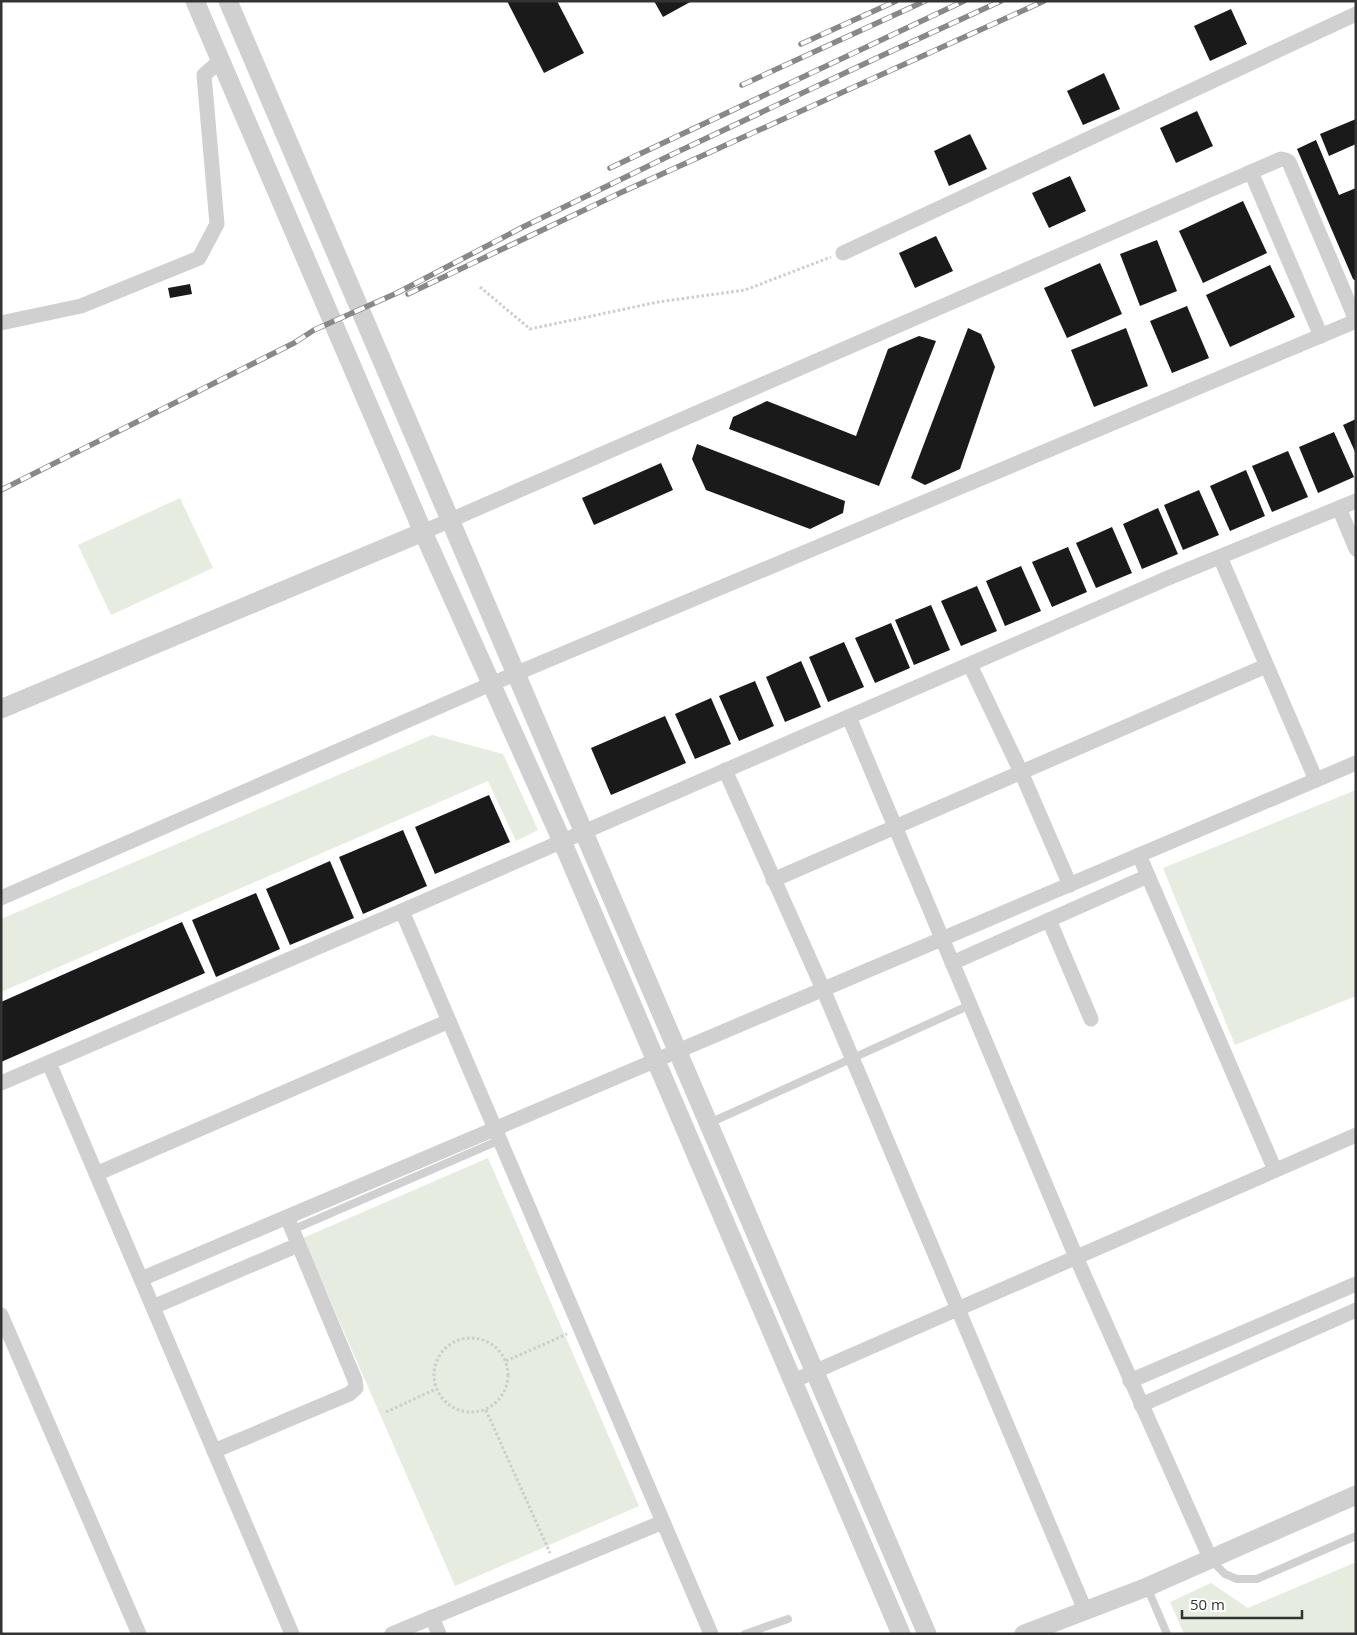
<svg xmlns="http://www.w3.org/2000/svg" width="1357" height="1635" font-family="'Open Sans',sans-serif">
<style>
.green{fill:#e6ecdf}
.building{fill:#1a1a1a}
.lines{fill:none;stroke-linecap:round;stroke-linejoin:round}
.path{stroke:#cdcdcd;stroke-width:3;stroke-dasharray:2.5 2.5;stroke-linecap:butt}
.service{stroke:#d0d0d0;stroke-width:8}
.minor{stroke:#d0d0d0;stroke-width:15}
.tertiary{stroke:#d0d0d0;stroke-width:19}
.rail-casing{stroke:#888;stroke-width:5.5}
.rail{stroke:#fff;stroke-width:4;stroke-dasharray:11;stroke-linecap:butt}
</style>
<rect width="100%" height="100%" fill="#fff"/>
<g class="green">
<polygon points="180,498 213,568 111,615 78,545"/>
<polygon points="432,735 503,754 538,830 516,841 488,781 1,992 1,919"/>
<polygon points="1356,790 1356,996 1235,1045 1163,868"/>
<polygon points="488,1158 639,1506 455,1586 303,1238"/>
<polygon points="1356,1562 1356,1634 1184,1634 1170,1602 1211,1583 1248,1608"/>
</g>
<g class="building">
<polygon points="507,1 557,1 584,53 544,73"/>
<polygon points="654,1 692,1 663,17"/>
<polygon points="1231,9 1247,44 1210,61 1194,26"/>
<polygon points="1104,73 1120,109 1083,125 1067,91"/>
<polygon points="1197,111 1213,146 1176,163 1160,128"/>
<polygon points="1356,119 1356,144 1329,156 1320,134"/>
<polygon points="970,134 987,169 949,186 934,151"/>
<polygon points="1316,140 1339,195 1356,188 1356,281 1353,279 1297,149"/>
<polygon points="1070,176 1086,211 1049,228 1032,193"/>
<polygon points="1243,201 1267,253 1203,283 1179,231"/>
<polygon points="936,236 953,271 915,288 899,253"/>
<polygon points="1157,240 1177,291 1140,306 1120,254"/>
<polygon points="1100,263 1122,314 1067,338 1044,288"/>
<polygon points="1270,265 1295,317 1230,347 1206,295"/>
<polygon points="190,284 192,294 170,298 168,288"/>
<polygon points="1187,306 1209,358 1172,373 1150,321"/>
<polygon points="968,328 981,334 995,367 960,469 925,485 911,478"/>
<polygon points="1126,328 1148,386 1094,407 1071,350"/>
<polygon points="919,336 936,341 879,486 729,429 733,417 767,401 856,436 888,349"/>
<polygon points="1356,419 1356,454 1343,425"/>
<polygon points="1334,432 1354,477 1318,493 1299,447"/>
<polygon points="697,444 845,501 843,513 810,529 706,490 692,459"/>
<polygon points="1288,451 1308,497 1272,512 1252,466"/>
<polygon points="661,463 673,490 594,525 582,498"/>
<polygon points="1246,470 1265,516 1230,531 1210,486"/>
<polygon points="1199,490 1219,535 1183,550 1164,505"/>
<polygon points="1158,508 1178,554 1142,569 1123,524"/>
<polygon points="1112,527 1132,573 1096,588 1076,543"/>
<polygon points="1068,547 1087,592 1052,607 1032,562"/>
<polygon points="1021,566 1041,611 1005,626 986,581"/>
<polygon points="977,586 997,631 961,646 941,601"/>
<polygon points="931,605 950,650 914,665 895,620"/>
<polygon points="891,623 910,668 875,683 855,638"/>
<polygon points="844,642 864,687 828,702 809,657"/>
<polygon points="801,661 821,707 785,722 766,677"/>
<polygon points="755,681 774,726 739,741 719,696"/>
<polygon points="711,698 731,744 695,759 675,714"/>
<polygon points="665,716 686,763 611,795 591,748"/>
<polygon points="489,795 510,842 435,874 415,827"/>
<polygon points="403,830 427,886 363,914 339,857"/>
<polygon points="330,861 354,918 290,945 266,889"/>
<polygon points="256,893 280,949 216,977 192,920"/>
<polygon points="182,922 205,973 1,1062 1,1002"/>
</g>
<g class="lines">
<g class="path">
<polyline points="480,287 530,329 658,302 745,290 831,257"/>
<circle cx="471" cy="1375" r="37"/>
<polyline points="506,1361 567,1334"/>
<polyline points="486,1410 550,1553"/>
<polyline points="386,1412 436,1389"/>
</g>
<g class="service">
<polyline points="716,1120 970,1005"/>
<polyline points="292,1230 500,1140"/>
<polyline points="1211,1560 1225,1574 1237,1579 1257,1579 1356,1536"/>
<polyline points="1147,1587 1167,1634"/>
<polyline points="745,1634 788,1619"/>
</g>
<g class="minor">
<polyline points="1251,172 1321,336"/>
<polyline points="843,253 1356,14"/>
<polyline points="1,323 81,306 199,258 217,224 204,75 220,61"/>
<polyline points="1339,508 1356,549"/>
<polyline points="423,532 1281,159 1286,160 1289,162 1356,320"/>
<polyline points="1220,557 1316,780"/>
<polyline points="970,665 1021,772 1070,885"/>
<polyline points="849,717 1076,1257 1211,1560"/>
<polyline points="725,770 823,989 1085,1610"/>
<polyline points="1139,855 1275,1170"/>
<polyline points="773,880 1266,666"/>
<polyline points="1,898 491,684 1356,321"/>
<polyline points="402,911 711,1634"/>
<polyline points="1049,920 1091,1019"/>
<polyline points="952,963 1148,876"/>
<polyline points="49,1063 292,1634"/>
<polyline points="1,1083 402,911 1168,578 1356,501"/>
<polyline points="96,1174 449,1021"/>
<polyline points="141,1279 1356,763"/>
<polyline points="153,1307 298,1245"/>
<polyline points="1,1315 139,1634"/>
<polyline points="793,1381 1356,1135"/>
<polyline points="1130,1381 1356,1284"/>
<polyline points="1141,1405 1356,1310"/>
<polyline points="214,1451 349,1394 356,1388 355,1380 287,1217"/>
<polyline points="432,1617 439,1634"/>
<polyline points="392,1634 663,1522"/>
</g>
<g class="tertiary">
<polyline points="195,1 423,532 562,841 901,1634"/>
<polyline points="228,1 927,1634"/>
<polyline points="1,709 423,532"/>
<polyline points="1024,1634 1147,1587 1356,1495"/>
</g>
<defs>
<g id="rail">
<polyline points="801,44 896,1"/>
<polyline points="742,85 925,1"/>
<polyline points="610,168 964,1"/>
<polyline points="408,294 620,193 1044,1"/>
<polyline points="1,490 294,343 314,330 397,293 523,227 673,154 881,56 1001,1"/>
</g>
</defs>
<use href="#rail" class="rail-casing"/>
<use href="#rail" class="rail"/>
</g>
<rect width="1357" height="1635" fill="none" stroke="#333333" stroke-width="5"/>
<path d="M1182 1610v8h120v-8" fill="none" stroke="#333333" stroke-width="2.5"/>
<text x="1190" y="1610" font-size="15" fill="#333333" stroke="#ffffff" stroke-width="4" paint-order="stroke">50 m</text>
</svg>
